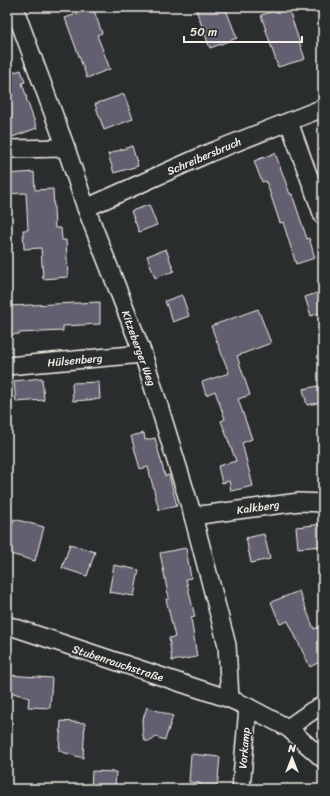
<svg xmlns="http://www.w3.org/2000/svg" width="330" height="796" font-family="Sriracha,sans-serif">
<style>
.building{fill:#635e6f;stroke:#f4f1e8}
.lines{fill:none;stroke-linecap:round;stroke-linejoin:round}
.minor-casing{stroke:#f4f1e8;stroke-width:20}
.minor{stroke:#2a2d2e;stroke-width:17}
.labels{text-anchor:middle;stroke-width:3;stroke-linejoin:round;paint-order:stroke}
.street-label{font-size:11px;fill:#f4f1e8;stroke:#2a2d2e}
</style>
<rect width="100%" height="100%" fill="#2a2d2e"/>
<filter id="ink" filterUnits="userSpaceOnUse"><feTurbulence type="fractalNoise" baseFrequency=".025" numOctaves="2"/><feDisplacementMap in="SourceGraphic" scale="8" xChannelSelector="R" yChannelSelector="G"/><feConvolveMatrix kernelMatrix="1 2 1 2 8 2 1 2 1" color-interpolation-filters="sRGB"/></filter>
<g filter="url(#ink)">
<g class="building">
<polygon points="195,7 225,7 237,38 210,48"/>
<polygon points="286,7 288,7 305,59 278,67 261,15"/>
<polygon points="93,8 102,33 97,35 110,69 87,78 65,18"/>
<polygon points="21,70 25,82 22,83 27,98 26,98 37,128 7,139 7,74"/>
<polygon points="124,94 133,119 104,130 95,104"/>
<polygon points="132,146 138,166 114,173 108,154"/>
<polygon points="275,153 290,194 292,194 307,239 309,238 315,258 296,264 283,222 280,223 266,181 262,182 254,161"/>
<polygon points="34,172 35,190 53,189 55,228 61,228 62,240 66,240 68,277 43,279 41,248 24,249 23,230 28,230 26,193 7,194 7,174"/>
<polygon points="149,205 157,225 139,232 131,211"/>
<polygon points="166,249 174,271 155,278 147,256"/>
<polygon points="323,291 323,312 311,316 305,297"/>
<polygon points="182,295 189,316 173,322 165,301"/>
<polygon points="100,302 100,324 63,326 63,331 19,333 19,334 7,335 7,306"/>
<polygon points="258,309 271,343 237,356 250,395 238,399 252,439 242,443 253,486 231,491 229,481 222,483 218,466 236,461 221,421 225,419 215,391 206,395 202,382 229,373 211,326"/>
<polygon points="42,378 44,400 16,402 14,381"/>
<polygon points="99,382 100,399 73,401 72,383"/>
<polygon points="323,385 323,402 307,405 303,389"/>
<polygon points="144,433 145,440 155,438 165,476 169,475 177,506 159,510 148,467 140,469 131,436"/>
<polygon points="14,519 44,527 35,561 7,553 7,543"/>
<polygon points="323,524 323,546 298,548 296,527"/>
<polygon points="264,534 270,559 251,563 246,538"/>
<polygon points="70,544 95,552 87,576 62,568"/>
<polygon points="186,548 191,578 186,579 195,617 191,618 197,657 172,661 169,638 175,637 166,599 169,599 160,553"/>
<polygon points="114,565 139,570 134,596 109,592"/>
<polygon points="299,591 314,629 319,627 323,636 323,660 310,667 288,621 280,624 271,602"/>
<polygon points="7,675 52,678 50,708 28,707 29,698 7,691"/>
<polygon points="147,707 173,716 165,740 156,737 151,741 145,741 143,736 142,722"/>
<polygon points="61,721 85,723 83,758 59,751"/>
<polygon points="191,754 220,757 217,789 200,787 200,783 189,782"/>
<polygon points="92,771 116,772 115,789 91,789"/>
</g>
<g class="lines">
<defs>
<g id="minor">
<polyline points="14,7 66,148 86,208 143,354 193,516 227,645 230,699"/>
<polyline points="289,122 323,216"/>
<polyline points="7,149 66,148"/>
<polyline points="86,208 209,153 323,108"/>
<polyline points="7,366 143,354"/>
<polyline points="193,516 299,502 323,503"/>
<polyline points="7,625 193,687 230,699 248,707 288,728 323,759"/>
<polyline points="288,728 312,711 323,705"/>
<polyline points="241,789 248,707"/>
</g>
</defs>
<use href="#minor" class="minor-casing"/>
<use href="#minor" class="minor"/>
</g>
</g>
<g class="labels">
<g class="street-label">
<text transform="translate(204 156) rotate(-23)" y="4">Schreibersbruch</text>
<text transform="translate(139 348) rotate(70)" y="4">Kitzeberger Weg</text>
<text transform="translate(75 360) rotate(-5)" y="4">Hülsenberg</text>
<text transform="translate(258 507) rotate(-8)" y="4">Kalkberg</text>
<text transform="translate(118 663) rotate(18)" y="4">Stubenrauchstraße</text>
<text transform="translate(244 748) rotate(-85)" y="4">Vorkamp</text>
</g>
</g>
<rect width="330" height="796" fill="none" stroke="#2a2d2e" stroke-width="24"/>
<rect x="12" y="12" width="306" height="772" fill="none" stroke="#f4f1e8" stroke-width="1.5" filter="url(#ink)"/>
<g transform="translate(292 758)" stroke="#2a2d2e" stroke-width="3" paint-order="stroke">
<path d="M0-3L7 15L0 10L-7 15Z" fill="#f4f1e8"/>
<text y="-6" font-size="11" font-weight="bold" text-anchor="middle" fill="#f4f1e8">N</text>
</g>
<path d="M184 36v6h118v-6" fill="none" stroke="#f4f1e8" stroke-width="2"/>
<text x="190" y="36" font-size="12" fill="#f4f1e8" stroke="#2a2d2e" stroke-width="3" paint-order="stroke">50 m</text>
</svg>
